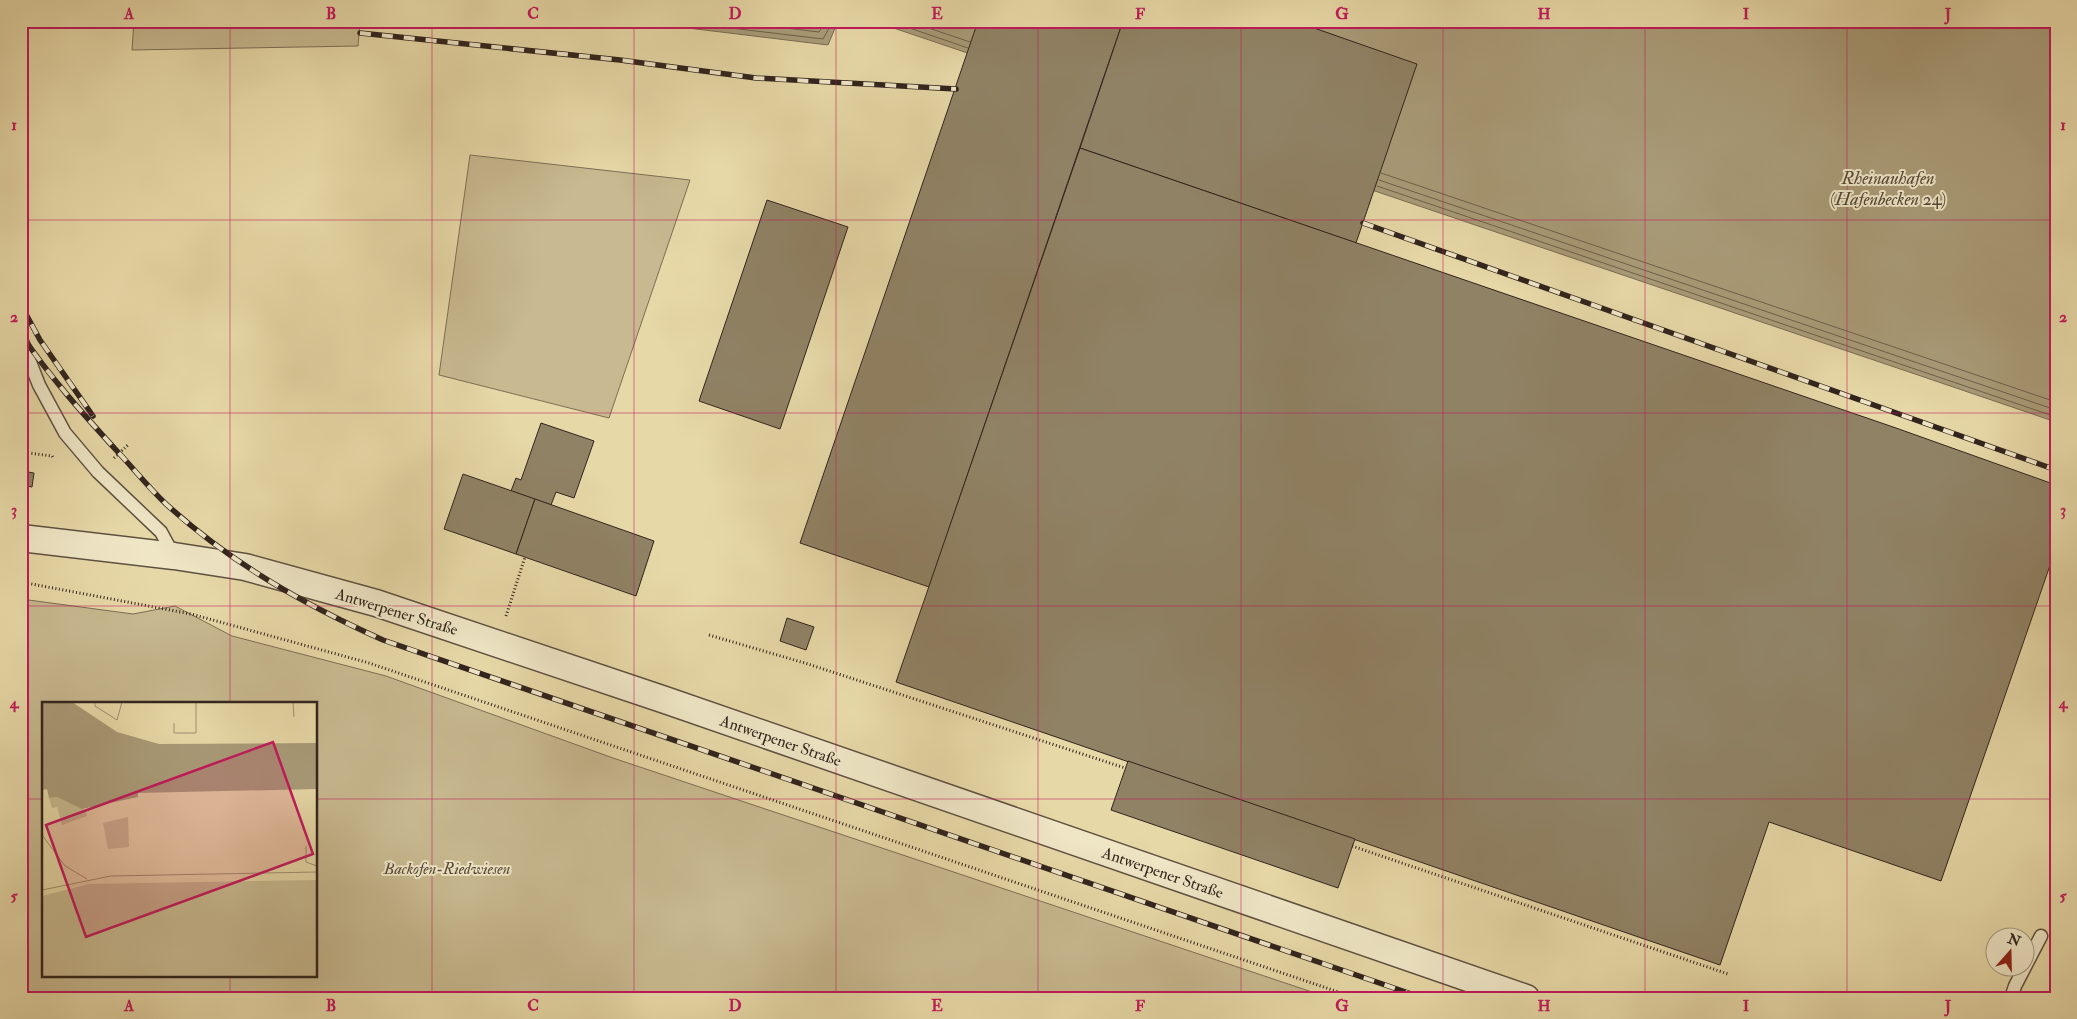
<svg xmlns="http://www.w3.org/2000/svg" width="2077" height="1019" font-family="'IM FELL Double Pica',serif">
<style>
.green{fill:#c8b990;stroke:#7c6e56;fill-rule:evenodd}
.water{fill:#a99b78;stroke:#796b54}
.lines{fill:none;stroke-linecap:round;stroke-linejoin:round}
.shore{stroke:#6d604a;stroke-width:1}
.building{fill:#908265;stroke:#31241d}
.lane-casing{stroke:#5e5140;stroke-width:15}
.street-casing{stroke:#5e5140;stroke-width:29}
.path{stroke:#31241d;stroke-width:3;stroke-dasharray:1 2.5;stroke-linecap:butt}
.lane{stroke:#efe6c6;stroke-width:12}
.street{stroke:#efe6c6;stroke-width:26}
.rail-casing{stroke:#31241d;stroke-width:5.5}
.rail{stroke:#efe6c6;stroke-width:4;stroke-dasharray:11;stroke-linecap:butt}
.grid{fill:none;stroke:#c2185b;stroke-width:1;stroke-opacity:0.55}
.labels{text-anchor:middle;stroke-width:4;stroke-linejoin:round;paint-order:stroke}
.street-label{font-size:16px;fill:#31241d;stroke:#efe6c6}
.park-label{font-size:16px;font-style:italic;fill:#57493a;stroke:#efe6c6}
.water-label{font-size:18px;font-style:italic;fill:#554838;stroke:#efe6c6}
.inset-road{fill:none;stroke:#9e9070;stroke-width:1}
.view{fill:#c2185b;fill-opacity:0.15;stroke:#c2185b;stroke-width:2.5}
.inset-edge{fill:none;stroke:#31241d;stroke-width:2.5}
.neatline{fill:none;stroke:#c2185b;stroke-width:2}
.grid-label{font-size:16px;text-anchor:middle;font-weight:bold;fill:#c2185b}
</style>
<rect width="100%" height="100%" fill="#e7d8a7"/>
<filter id="stains"><feTurbulence type="fractalNoise" baseFrequency=".004" numOctaves="4"/><feColorMatrix values="0 0 0 0 .2 0 0 0 0 .09 0 0 0 0 .02 0 0 0 .5 -.17"/></filter>
<radialGradient id="worn" r=".72"><stop offset=".6" stop-color="#630" stop-opacity="0"/><stop offset="1" stop-color="#630" stop-opacity=".3"/></radialGradient>
<g class="green">
<polygon points="134,21 360,21 358,46 132,50"/>
<polygon points="470,155 690,180 609,418 439,375"/>
<path d="M21,599L133,614L175,606L232,636L386,676L613,758L1330,998H21ZM44,703H316V975H44Z"/>
</g>
<g class="water">
<polygon points="630,21 838,21 828,45"/>
<polygon points="873,21 2056,21 2056,422 1915,374"/>
</g>
<g class="lines">
<g class="shore">
<polyline points="672,21 823,39 833,21"/>
<polyline points="726,21 819,32 826,21"/>
<polyline points="889,21 968,48"/>
<polyline points="908,21 970,42"/>
<polyline points="1381,173 2056,402"/>
<polyline points="1379,180 2056,410"/>
<polyline points="1377,186 2056,417"/>
</g>
</g>
<g class="building">
<polygon points="978,21 1123,21 929,587 800,543"/>
<polygon points="1123,21 1294,21 1417,64 1356,243 1080,148"/>
<polygon points="1080,148 1896,428 2056,485 2056,548 1941,881 1769,822 1720,965 896,682"/>
<polygon points="767,200 848,227 780,429 699,401"/>
<polygon points="541,423 594,441 574,498 556,492 551,505 511,491 516,478 521,480"/>
<polygon points="21,471 34,473 32,487 21,485"/>
<polygon points="463,474 535,499 516,554 444,529"/>
<polygon points="535,499 654,541 636,596 516,554"/>
<polygon points="787,618 814,627 806,650 780,641"/>
<polygon points="1128,761 1355,839 1338,888 1111,810"/>
</g>
<g class="lines">
<defs>
<g id="lane">
<polyline points="21,339 39,385 65,433 98,472 161,532 174,556"/>
<polyline points="2011,998 2015,986 2041,936"/>
</g>
<polyline id="street" points="21,538 174,556 245,567 376,603 665,700 1526,998"/>
</defs>
<use href="#lane" class="lane-casing"/>
<use href="#street" class="street-casing"/>
<g class="path">
<polyline points="21,452 52,456 54,459"/>
<polyline points="114,458 128,445"/>
<polyline points="21,582 191,614 369,663 1356,998"/>
<polyline points="506,616 525,557"/>
<polyline points="709,635 808,664 1125,768"/>
<polyline points="1352,846 1728,974"/>
</g>
<use href="#lane" class="lane"/>
<use href="#street" class="street"/>
<defs>
<g id="rail">
<polyline points="360,33 620,60 756,78 956,89"/>
<polyline points="1363,223 2056,470"/>
<polyline points="21,305 40,340 93,416"/>
<path d="M21,334C49,376 83,414 117,451C134,469 148,487 166,504C231,563 303,604 383,640L1423,998"/>
</g>
</defs>
<use href="#rail" class="rail-casing"/>
<use href="#rail" class="rail"/>
</g>
<path class="grid" d="M230,21V703M432,21V998M634,21V998M836,21V998M1038,21V998M1241,21V998M1443,21V998M1645,21V998M1847,21V998M21,220H2056M21,413H2056M21,606H2056M21,799H44M316,799H2056M230,975V998"/>
<g class="labels">
<g class="street-label">
<text transform="translate(397 611) rotate(17)" y="6">Antwerpener Straße</text>
<text transform="translate(781 740) rotate(19)" y="6">Antwerpener Straße</text>
<text transform="translate(1163 872) rotate(19)" y="6">Antwerpener Straße</text>
</g>
<g class="park-label">
<text x="447" y="874">Backofen-Riedwiesen</text>
</g>
<g class="water-label">
<text x="1888" y="184">Rheinauhafen<tspan x="1888" dy="21">(Hafenbecken 24)</tspan></text>
</g>
</g>
<g transform="translate(42 702)">
<rect width="275" height="275" fill="#e7d8a7"/>
<path d="M15,95L43,108L45,114L20,123L15,105L10,106L7,96ZM86,115L87,145L66,147L61,121ZM275,178V275H0V194L47,182Z" fill="#c8b990"/>
<path d="M0,0H30L75,30L117,42L275,41V87L96,91V95L40,107L15,95L7,96L5,87L0,88Z" fill="#a99b78"/>
<path class="inset-road" d="M53,0V4L75,18L80,0M251,0L252,15M132,21V31H154V0M0,133L23,164L45,177M264,144V160L275,164M0,188L69,174L275,170"/>
<path class="view" d="M231,40L271,152L44,235L4,123Z"/>
<rect width="275" height="275" class="inset-edge"/>
</g>
<rect width="2077" height="1019" fill="none" stroke="#e7d8a7" stroke-width="55"/>
<g transform="translate(2010 952) rotate(20)"><circle r="24" fill="#efe6c6" stroke="#a39882"/>
<path d="M0-4L9 19L0 12L-9 19Z" fill="#8f2418"/>
<text y="-8" font-size="14" font-weight="bold" text-anchor="middle" fill="#31241d">N</text>
</g>
<rect x="28" y="28" width="2022" height="964" class="neatline"/>
<g class="grid-label">
<text x="129" y="19">A</text>
<text x="331" y="19">B</text>
<text x="533" y="19">C</text>
<text x="735" y="19">D</text>
<text x="937" y="19">E</text>
<text x="1140" y="19">F</text>
<text x="1342" y="19">G</text>
<text x="1544" y="19">H</text>
<text x="1746" y="19">I</text>
<text x="1948" y="19">J</text>
<text x="14" y="130">1</text>
<text x="2063" y="130">1</text>
<text x="14" y="322">2</text>
<text x="2063" y="322">2</text>
<text x="14" y="515">3</text>
<text x="2063" y="515">3</text>
<text x="14" y="708">4</text>
<text x="2063" y="708">4</text>
<text x="14" y="901">5</text>
<text x="2063" y="901">5</text>
<text x="129" y="1011">A</text>
<text x="331" y="1011">B</text>
<text x="533" y="1011">C</text>
<text x="735" y="1011">D</text>
<text x="937" y="1011">E</text>
<text x="1140" y="1011">F</text>
<text x="1342" y="1011">G</text>
<text x="1544" y="1011">H</text>
<text x="1746" y="1011">I</text>
<text x="1948" y="1011">J</text>
</g>
<rect width="100%" height="100%" filter="url(#stains)"/>
<rect width="100%" height="100%" fill="url(#worn)"/>
</svg>
